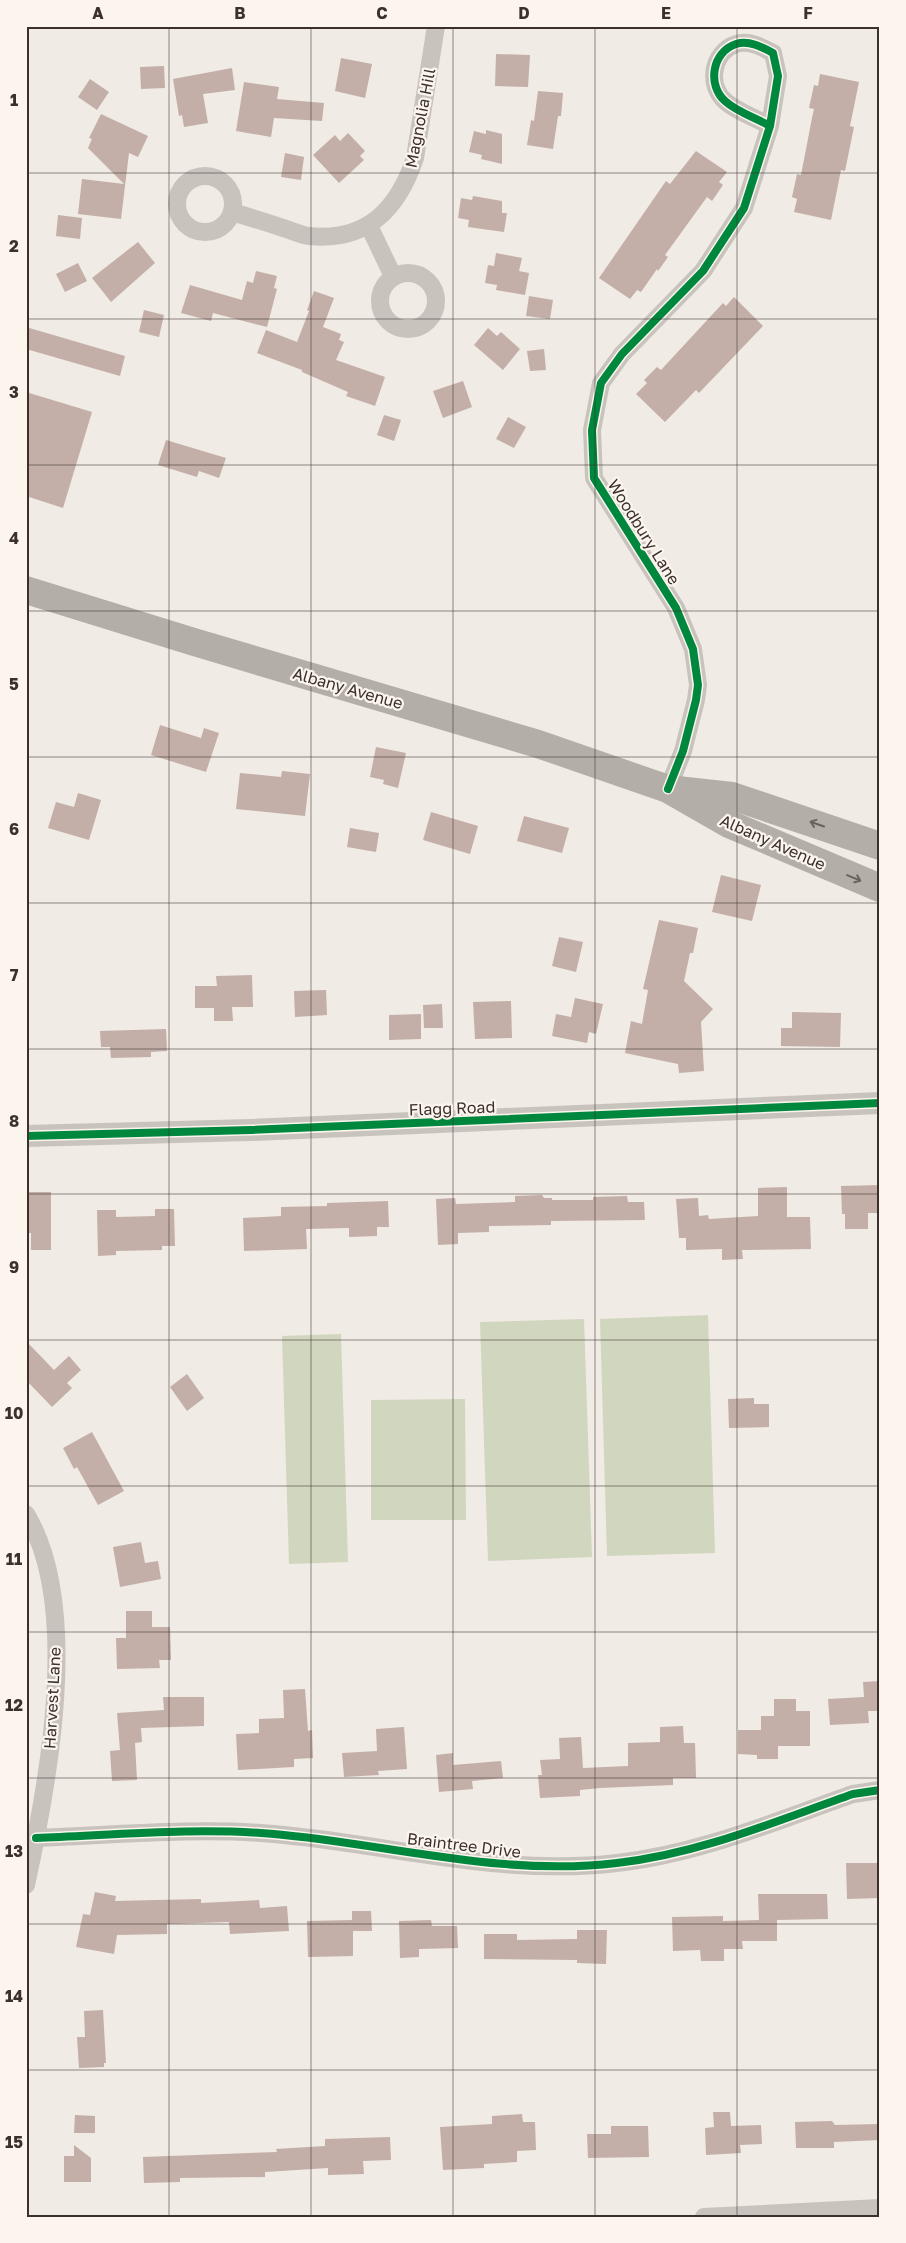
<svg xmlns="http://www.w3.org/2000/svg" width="906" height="2243" font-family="'Golos Text',sans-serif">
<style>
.green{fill:#d1d6bf}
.building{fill:#c3afa7}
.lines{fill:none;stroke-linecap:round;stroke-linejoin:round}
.minor{stroke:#c9c3be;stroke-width:18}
.tertiary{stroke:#c9c3be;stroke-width:22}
.trunk{stroke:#b4aea8;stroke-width:28}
.cycleway-casing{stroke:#fbf5ee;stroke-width:11}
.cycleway{stroke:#00873e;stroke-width:8}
.oneway{stroke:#6b625d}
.grid{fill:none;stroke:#3b302b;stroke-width:1;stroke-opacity:0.55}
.labels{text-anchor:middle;stroke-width:4.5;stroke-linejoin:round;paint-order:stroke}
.street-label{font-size:16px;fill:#3b302b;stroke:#fbf5ee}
.neatline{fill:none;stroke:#3b302b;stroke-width:2}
.grid-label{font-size:16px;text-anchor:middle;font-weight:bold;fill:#3b302b}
</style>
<rect width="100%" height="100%" fill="#f0ebe5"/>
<g class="green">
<polygon points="708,1315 715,1553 607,1556 600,1319"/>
<polygon points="584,1319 592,1557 488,1561 480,1322"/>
<polygon points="341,1334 348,1562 289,1564 282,1336"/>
<polygon points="465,1399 466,1520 371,1520 371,1400"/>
</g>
<g class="building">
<polygon points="496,54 530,55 528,87 495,86"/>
<polygon points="341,58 372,64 365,98 335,91"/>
<polygon points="164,66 165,88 141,89 140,67"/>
<polygon points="232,68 235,90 203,94 208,123 184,127 182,115 179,116 173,79"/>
<polygon points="820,74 859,82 850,126 854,127 845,171 841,170 831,220 794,212 797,199 792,197 797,174 801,175 812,118 814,109 809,108 814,85 818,86"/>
<polygon points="90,79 109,92 97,110 78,97"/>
<polygon points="244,82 279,87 277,99 324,103 322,121 274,118 271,137 236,131"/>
<polygon points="538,91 563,93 561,116 558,116 553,149 527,145 531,120 534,121"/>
<polygon points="101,114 148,136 138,157 129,153 121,219 78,214 82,179 124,184 88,148 92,139 89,138"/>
<polygon points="486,130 502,134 502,164 481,159 482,155 469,152 474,131 486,134"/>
<polygon points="348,133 365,151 360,156 364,160 339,183 313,155 335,135 340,141"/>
<polygon points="696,151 727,172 719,182 723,185 712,201 707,197 665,255 668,257 658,271 657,269 641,292 637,290 630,299 599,278 666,181 670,184"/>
<polygon points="285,153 304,157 301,180 281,177"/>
<polygon points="473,196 502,201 502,213 507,213 504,232 468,227 469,220 458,218 461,198 472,200"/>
<polygon points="58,215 82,218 80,239 56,236"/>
<polygon points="138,242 155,263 111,302 92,278"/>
<polygon points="496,253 522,258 519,271 529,273 525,295 496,290 497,285 485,283 488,265 494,266"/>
<polygon points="78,263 87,281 65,292 56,274"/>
<polygon points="256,271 277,276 274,288 277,289 267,327 213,313 211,321 181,313 190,285 242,300 247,281 253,283"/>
<polygon points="314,291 334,298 323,327 341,334 339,340 344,342 336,360 385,377 375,406 346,396 348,392 302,372 302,370 257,353 266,330 297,342 309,311 307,310"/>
<polygon points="529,296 553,300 550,319 526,316"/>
<polygon points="734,297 763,326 699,393 696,390 665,422 636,394 647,383 644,380 657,367 661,370 723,303 726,306"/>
<polygon points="144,310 164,315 159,337 139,332"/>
<polygon points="26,327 125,356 120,376 26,349"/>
<polygon points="488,328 497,336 501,332 520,349 503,370 474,345"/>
<polygon points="544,349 546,370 530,371 527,351"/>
<polygon points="463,381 472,407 443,418 433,391"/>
<polygon points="26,392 92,412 63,508 26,496"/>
<polygon points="384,415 401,420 394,441 377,435"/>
<polygon points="508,417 526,427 514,448 496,439"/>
<polygon points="166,440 226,458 219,478 199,471 197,477 158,465"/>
<polygon points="160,725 201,738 204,728 219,733 206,772 151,755"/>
<polygon points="376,747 406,753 398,788 383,784 384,780 370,777"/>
<polygon points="282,771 310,774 305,816 236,809 240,773 281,777"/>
<polygon points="78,793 101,800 89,840 48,828 56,802 74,807"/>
<polygon points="431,812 478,826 470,854 423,840"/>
<polygon points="524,816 569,828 562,853 517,841"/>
<polygon points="350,828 379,833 376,852 347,847"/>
<polygon points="721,875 761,885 752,921 712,912"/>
<polygon points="659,920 698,928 693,953 690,953 684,981 713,1009 701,1022 704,1071 679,1073 678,1064 625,1053 631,1021 642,1024 648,990 643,989"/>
<polygon points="559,937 583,942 576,972 552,966"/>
<polygon points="252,975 253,1007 232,1007 233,1021 214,1021 214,1008 195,1008 195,986 217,986 216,976"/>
<polygon points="326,990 327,1015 295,1017 294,991"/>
<polygon points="575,998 603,1004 596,1034 589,1032 587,1043 552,1036 556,1014 571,1017"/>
<polygon points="511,1001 512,1038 475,1039 473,1002"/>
<polygon points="442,1004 443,1028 424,1028 423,1005"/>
<polygon points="792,1012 841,1013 840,1047 781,1046 781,1028 792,1028"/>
<polygon points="421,1014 421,1039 389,1040 389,1015"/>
<polygon points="166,1029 167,1051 151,1052 151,1057 111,1058 110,1047 101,1047 100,1031"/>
<polygon points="880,1185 880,1213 868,1213 868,1229 845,1229 845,1214 842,1214 841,1186"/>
<polygon points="787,1187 787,1217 810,1217 811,1249 742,1250 743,1259 722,1260 722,1249 686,1250 686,1238 679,1238 676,1199 698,1198 699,1216 708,1215 709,1219 758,1216 758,1188"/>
<polygon points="26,1192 51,1192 51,1250 31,1250 31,1233 26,1233"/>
<polygon points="542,1195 544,1198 552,1198 552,1200 593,1200 593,1197 627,1196 628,1202 644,1202 645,1220 551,1221 551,1225 489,1226 489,1232 458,1233 458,1244 438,1245 436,1199 455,1198 456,1204 515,1202 515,1196"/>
<polygon points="388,1201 389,1227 377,1227 377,1236 349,1237 349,1228 306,1229 307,1249 244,1251 243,1218 281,1216 281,1207 327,1206 327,1203"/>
<polygon points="155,1209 174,1209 175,1246 162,1246 162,1250 116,1251 116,1255 98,1256 97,1210 116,1210 116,1217 155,1216"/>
<polygon points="26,1341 54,1370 69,1356 81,1370 67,1383 72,1388 52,1407 26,1380"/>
<polygon points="187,1374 204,1398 187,1411 170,1387"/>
<polygon points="754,1398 754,1404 769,1404 769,1427 729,1428 728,1399"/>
<polygon points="92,1432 124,1491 98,1505 77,1467 74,1469 63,1448"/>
<polygon points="141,1542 145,1563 158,1561 161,1579 120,1587 113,1547"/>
<polygon points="126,1611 152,1611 152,1627 170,1627 171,1660 159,1660 160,1668 117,1669 116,1638 126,1638"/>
<polygon points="880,1681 880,1711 868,1711 869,1723 830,1725 828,1699 864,1697 863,1682"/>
<polygon points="305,1689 308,1731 312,1730 313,1758 294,1759 294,1767 238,1770 236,1734 259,1733 259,1719 284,1718 283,1690"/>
<polygon points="163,1697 204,1697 204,1726 141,1728 142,1742 135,1743 137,1780 112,1781 110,1751 120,1750 117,1713 164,1710"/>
<polygon points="774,1699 796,1699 796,1711 810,1711 810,1746 778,1746 778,1759 757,1759 757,1755 738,1754 738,1730 761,1730 761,1716 774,1716"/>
<polygon points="683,1726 684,1743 695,1743 696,1778 673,1778 673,1785 600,1788 580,1790 580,1796 540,1798 538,1775 542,1775 540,1760 560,1759 559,1738 581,1737 583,1768 628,1766 628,1743 660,1742 660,1727"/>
<polygon points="404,1727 407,1769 378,1771 379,1775 344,1777 342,1753 377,1751 376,1729"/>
<polygon points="453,1753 453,1765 501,1761 503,1778 472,1781 473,1789 439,1792 436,1755"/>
<polygon points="846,1863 880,1863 880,1898 847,1899"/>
<polygon points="95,1892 116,1896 115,1901 201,1899 201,1903 259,1900 260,1908 287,1906 289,1931 230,1934 229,1922 167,1924 167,1934 117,1935 114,1954 76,1947 83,1914 90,1915"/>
<polygon points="758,1894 827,1894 828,1919 777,1920 777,1941 742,1941 743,1949 724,1949 724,1961 701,1961 700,1950 673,1951 672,1917 723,1916 723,1921 759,1920"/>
<polygon points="352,1911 371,1911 372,1931 353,1931 353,1956 308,1957 307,1921 352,1920"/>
<polygon points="431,1920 432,1926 457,1926 458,1948 419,1949 419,1957 400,1958 399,1921"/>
<polygon points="577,1930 607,1930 606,1964 577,1963 577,1960 484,1959 484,1934 517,1934 517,1940 577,1939"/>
<polygon points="103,2010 106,2063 104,2063 104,2067 79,2068 77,2037 85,2037 84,2011"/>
<polygon points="713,2112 730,2112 731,2126 761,2125 762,2144 740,2145 741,2153 706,2155 705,2128 714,2127"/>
<polygon points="522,2114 523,2122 535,2122 536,2150 517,2151 517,2162 484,2164 484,2168 443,2170 440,2127 492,2124 492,2116"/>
<polygon points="75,2115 95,2116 95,2133 74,2133"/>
<polygon points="832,2121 835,2125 880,2124 880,2140 834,2142 834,2148 796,2148 795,2122"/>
<polygon points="611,2126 648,2126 649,2157 588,2158 587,2134 611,2134"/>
<polygon points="390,2137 391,2160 363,2161 364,2174 328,2175 328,2168 265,2172 265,2177 180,2178 180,2182 144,2183 143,2157 277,2152 276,2149 325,2146 325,2139"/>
<polygon points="74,2145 91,2158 91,2182 64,2182 64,2156 74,2156"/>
</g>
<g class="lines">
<g class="minor">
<circle cx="205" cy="204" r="28"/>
<path d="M232,212C249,217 266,222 283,228C291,230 300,235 309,236C367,242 398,209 415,158L436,26"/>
<polyline points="369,226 393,276"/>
<circle cx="408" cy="301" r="28"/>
<path d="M668,789L683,751L696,700L698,685L693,649L676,608L594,478L592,430L601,383L622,354L703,271L744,208L770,126L778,76L773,53C762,47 749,40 736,44C712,52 707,85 725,101C737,112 756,118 770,126"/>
<path d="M26,1514C82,1606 48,1784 26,1885"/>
<path d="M36,1838C114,1835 197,1827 274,1834C388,1844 502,1877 617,1863C699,1854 776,1821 853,1794L880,1790"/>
<polyline points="704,2217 880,2208"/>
</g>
<polyline class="tertiary" points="26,1136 251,1130 880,1103"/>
<g class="trunk">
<polyline points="26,590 194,642 538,744 668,789 729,824 880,888"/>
<polyline points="677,790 732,796 880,846"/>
</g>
<defs>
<g id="cycleway">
<path d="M668,789L683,751L696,700L698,685L693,649L676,608L594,478L592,430L601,383L622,354L703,271L744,208L770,126L778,76L773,53C762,47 749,40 736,44C712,52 707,85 725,101C737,112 756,118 770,126"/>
<polyline points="26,1136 251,1130 880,1103"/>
<path d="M36,1838C114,1835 197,1827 274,1834C388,1844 502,1877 617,1863C699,1854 776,1821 853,1794L880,1790"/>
</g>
</defs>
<use href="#cycleway" class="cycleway-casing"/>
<use href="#cycleway" class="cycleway"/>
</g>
<defs><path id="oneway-shaft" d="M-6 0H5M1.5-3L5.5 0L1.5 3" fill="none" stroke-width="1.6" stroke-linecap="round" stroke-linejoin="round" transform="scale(1.25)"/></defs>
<g class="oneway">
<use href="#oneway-shaft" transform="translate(817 824) rotate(-161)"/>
<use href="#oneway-shaft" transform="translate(854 878) rotate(23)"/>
</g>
<path class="grid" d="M169,26V2217M311,26V2217M453,26V2217M595,26V2217M737,26V2217M26,173H880M26,319H880M26,465H880M26,611H880M26,757H880M26,903H880M26,1049H880M26,1194H880M26,1340H880M26,1486H880M26,1632H880M26,1778H880M26,1924H880M26,2070H880"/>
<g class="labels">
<g class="street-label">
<text transform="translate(420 118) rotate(-79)" y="6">Magnolia Hill</text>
<text transform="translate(644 532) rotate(58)" y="6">Woodbury Lane</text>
<text transform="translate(348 688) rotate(16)" y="6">Albany Avenue</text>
<text transform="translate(773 842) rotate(24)" y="6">Albany Avenue</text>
<text transform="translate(452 1108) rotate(-2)" y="6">Flagg Road</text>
<text transform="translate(52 1698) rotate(-87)" y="6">Harvest Lane</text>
<text transform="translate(464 1845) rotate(7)" y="6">Braintree Drive</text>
</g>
</g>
<rect width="906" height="2243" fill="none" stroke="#fbf5ee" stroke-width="55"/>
<rect x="28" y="28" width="850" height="2188" class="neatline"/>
<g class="grid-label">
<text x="98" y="19">A</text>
<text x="240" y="19">B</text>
<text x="382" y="19">C</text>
<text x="524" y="19">D</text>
<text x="666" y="19">E</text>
<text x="808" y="19">F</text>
<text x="14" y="106">1</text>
<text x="14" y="252">2</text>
<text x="14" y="398">3</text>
<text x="14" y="544">4</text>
<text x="14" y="690">5</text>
<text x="14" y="835">6</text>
<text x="14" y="981">7</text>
<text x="14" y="1127">8</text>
<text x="14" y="1273">9</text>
<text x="14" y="1419">10</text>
<text x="14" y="1565">11</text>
<text x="14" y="1711">12</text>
<text x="14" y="1857">13</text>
<text x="14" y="2002">14</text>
<text x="14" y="2148">15</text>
</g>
</svg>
